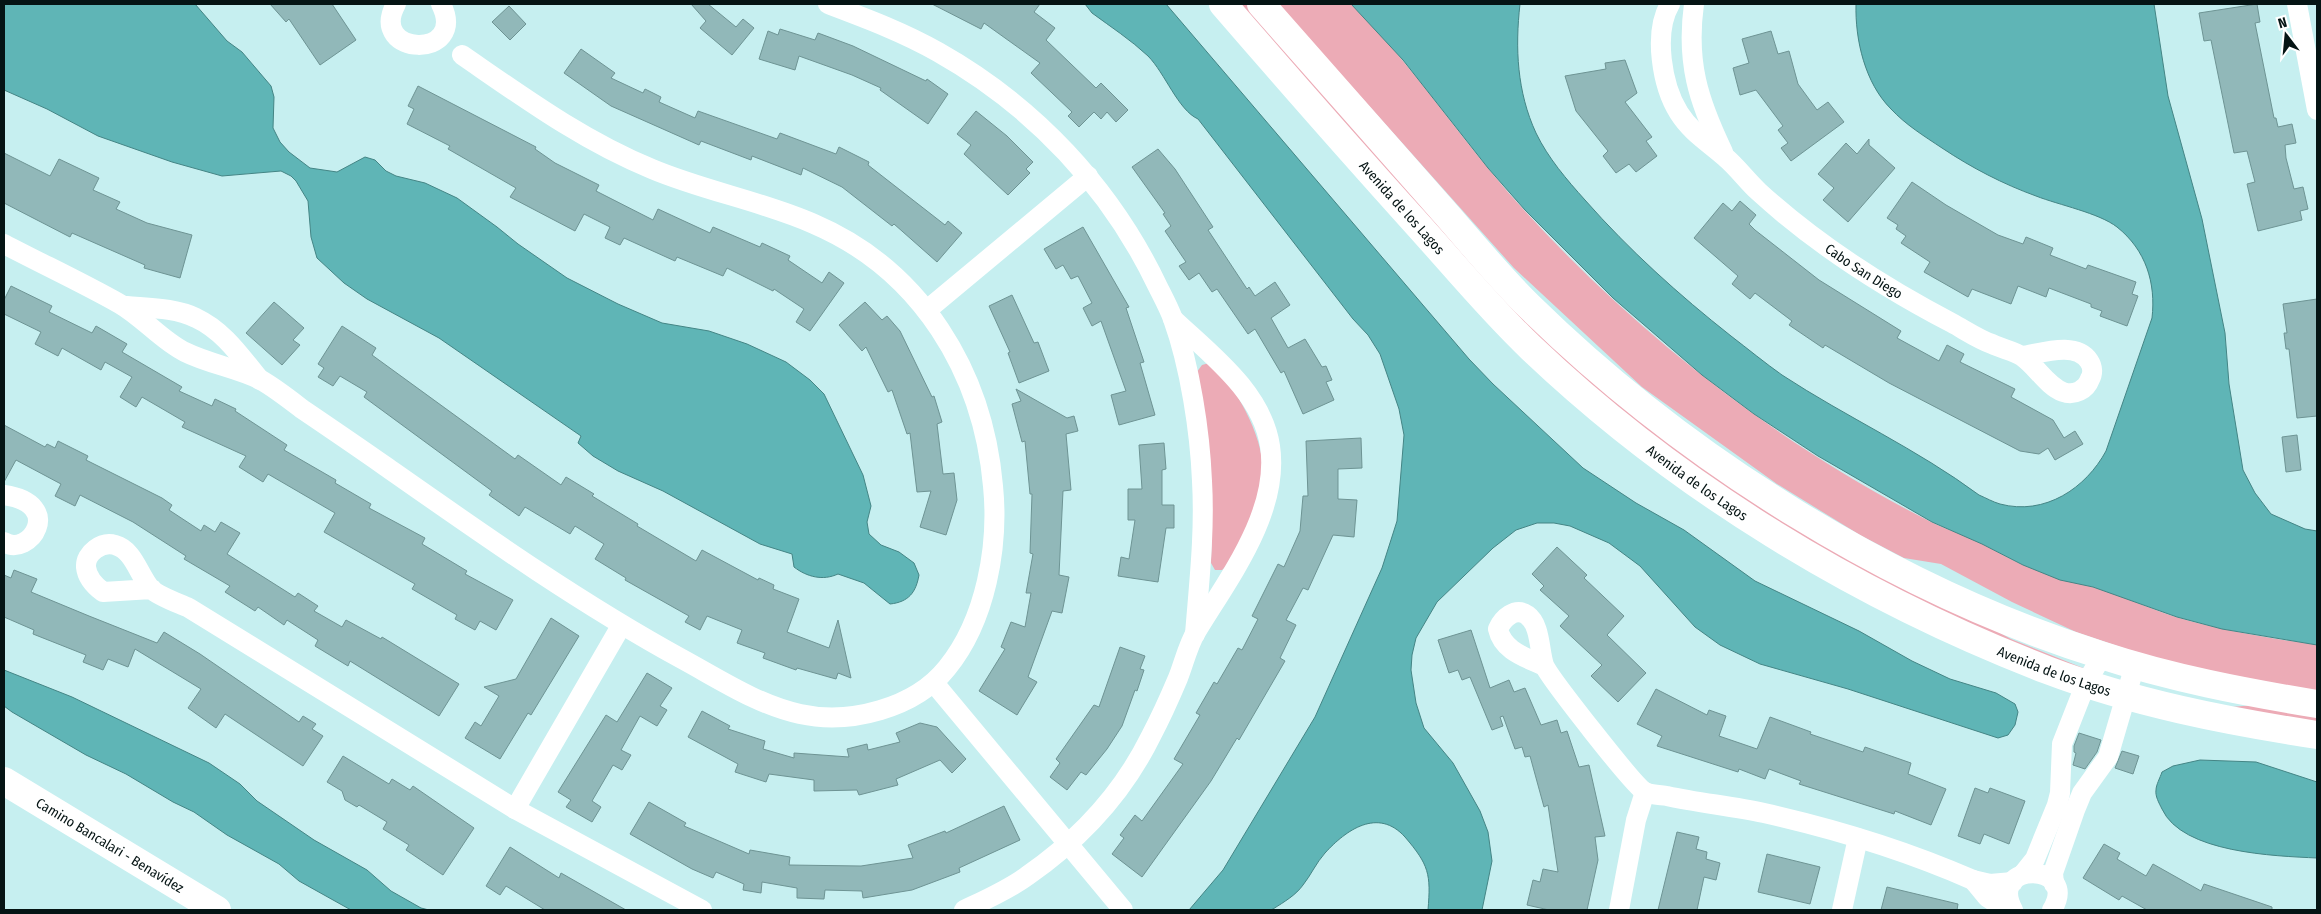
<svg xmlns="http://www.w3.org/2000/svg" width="2321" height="914" font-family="'Fira Sans Condensed',sans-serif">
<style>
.green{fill:#ecabb6}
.water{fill:#5fb5b6;stroke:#448585}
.building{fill:#91b8b9;stroke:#6e9494}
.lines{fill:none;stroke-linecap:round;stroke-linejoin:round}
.street{stroke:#fff;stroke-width:20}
.secondary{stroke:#fff;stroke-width:28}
.labels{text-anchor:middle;stroke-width:5;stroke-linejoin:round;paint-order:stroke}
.street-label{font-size:14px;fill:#051414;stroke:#fff}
</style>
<rect width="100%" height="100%" fill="#c6eff0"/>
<g class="green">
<polygon points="1236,4 1250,4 1549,335 1956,608 2011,639 2083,668 2081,674 2018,650 1832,558 1653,439 1541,342"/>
<path d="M1278,4H1351C1368,23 1387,41 1403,61C1444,111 1481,163 1524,210C1639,336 1779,445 1931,522C1947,530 1965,535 1981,543C1995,550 2009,559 2023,565C2051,576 2081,583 2109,592C2132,600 2153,610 2176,617C2222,631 2270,638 2317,645V695L2165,662L2076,632L2012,602L1941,564L1904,558L1860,535L1777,484L1642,387L1514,268Z"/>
<path d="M1209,363C1237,384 1270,448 1262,484C1257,507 1240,540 1231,562L1222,570H1215L1211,563L1212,527L1196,373L1202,365Z"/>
<polygon points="2255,705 2317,715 2317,729 2231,707"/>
</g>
<g class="water">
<path d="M4,4H195L227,41L242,52L271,86L274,97L273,128L280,142L289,152L310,168L337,172L365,157L375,160L386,171L396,176L425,183L457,198L497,227L518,244L567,278L618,304L662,323L709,331L747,344L786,362L810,380L824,394L863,475L871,506L867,522L869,534L881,545L899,552L914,563L919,575C916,592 909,602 890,604L864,583L838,574C823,581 807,577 794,567L792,554L760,544L663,491L618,471L593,456L578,443L581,436L439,338L367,299L344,283L317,258L311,237L308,201L296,181L291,176L281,171L222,176L172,162L98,136L47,109L4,90Z"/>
<path d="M1085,4H1166L1469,359L1493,384L1583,468L1636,503L1684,530L1755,581L1859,631L1912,661L1950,679L1996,693L2015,704L2018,712L2015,725L2008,735L1998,738L1848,689L1760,664L1720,645L1695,627L1640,566L1609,543L1570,526L1554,523H1537L1516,530L1493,548L1437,602L1416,638L1412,655L1411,670L1416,703L1424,728L1453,763L1480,811L1488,832L1492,861L1482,910H1428C1431,874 1429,865 1405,837C1378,807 1346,830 1325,853C1316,863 1311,875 1303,885C1296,895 1284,902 1273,909C1265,914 1203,910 1189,910L1223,870L1315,717L1382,568L1397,521L1404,435L1399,409L1380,354L1368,335L1353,319L1198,119C1178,110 1165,73 1148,56C1131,40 1111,27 1092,13Z"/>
<path d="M1351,4H1520C1515,48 1517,92 1536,133C1548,158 1567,180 1585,200C1629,250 1679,295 1731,336C1748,349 1765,363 1782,375C1846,417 1917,449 1979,495C1986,498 1993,502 2000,504C2045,516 2086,488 2106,451L2152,318C2156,283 2146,250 2117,227C2099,213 2059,205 2036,196C2003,184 1972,168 1942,148C1924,136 1906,125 1891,109C1865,83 1855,40 1856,4H2154L2168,96L2202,219L2225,333L2229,384L2243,470L2255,493L2271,514L2305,529L2317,531V645L2222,629L2177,617L2093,587L2060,580L2023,565L1982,544L1932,522L1818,456L1754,414L1702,375L1613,298L1525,210L1488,168L1403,60Z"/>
<polygon points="4,670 72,697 209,763 240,784 257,801 314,840 367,870 391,891 421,908 429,910 351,910 299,881 279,864 227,835 194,812 173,802 126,774 86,755 12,712 4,706"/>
<path d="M2200,760L2256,762L2317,782V858C2275,856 2182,853 2162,809C2159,803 2155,796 2156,790C2156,785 2160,778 2162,772L2173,766Z"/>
</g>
<g class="building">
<polygon points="270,4 332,4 356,40 320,65 289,19 286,22"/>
<polygon points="691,4 708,4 736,27 743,19 754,28 732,55 700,28 706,21"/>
<polygon points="932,4 1040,4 1034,12 1055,28 1046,40 1096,88 1101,83 1128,110 1116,122 1107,112 1101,119 1094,112 1079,127 1068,116 1072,112 1031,73 1040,63 984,23 981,29"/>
<polygon points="2257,4 2260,22 2255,23 2274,118 2276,118 2278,127 2292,124 2296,143 2285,145 2286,158 2294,189 2303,187 2308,209 2300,211 2302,220 2258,231 2247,184 2255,182 2247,151 2234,153 2211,40 2204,41 2199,13"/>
<polygon points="509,6 526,24 510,40 492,22"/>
<polygon points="780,29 815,40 818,33 853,46 926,81 927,79 948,94 928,124 880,90 881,88 852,75 799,56 795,70 759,59 768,31 778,35"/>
<polygon points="1771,31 1778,54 1789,51 1798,84 1817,110 1828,102 1844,122 1791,161 1781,148 1788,143 1778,130 1783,126 1756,90 1740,95 1733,68 1749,63 1742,39"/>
<polygon points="581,49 615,73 611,78 643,93 645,89 661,97 659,102 695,118 698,111 777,139 780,133 836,154 839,147 869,162 868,165 945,225 948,221 962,233 937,262 894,224 892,226 842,187 803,168 801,175 752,156 751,160 701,141 699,145 611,106 564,73"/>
<polygon points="1625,60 1637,93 1625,102 1652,137 1646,141 1657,156 1636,172 1629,164 1616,173 1603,156 1608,151 1576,111 1565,76 1606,69 1605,63"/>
<polygon points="418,86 536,147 535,149 555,163 599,185 596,191 653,220 658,209 710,233 713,227 760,247 762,243 790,256 788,260 822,283 829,272 844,283 810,331 796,322 804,309 774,289 773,291 727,268 723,276 677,257 675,261 624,238 620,245 605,238 610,227 584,214 575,231 510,197 516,188 448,149 450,146 407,124 414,109 408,106"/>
<polygon points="976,111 1007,136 1033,162 1026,169 1030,173 1008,195 964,154 971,145 957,134"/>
<polygon points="1869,139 1869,145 1895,168 1848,222 1823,200 1834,188 1818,174 1846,143 1857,154"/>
<polygon points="1158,149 1175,169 1213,227 1208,230 1247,289 1249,287 1255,296 1275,282 1290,305 1271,318 1288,348 1305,339 1322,367 1326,366 1332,380 1326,382 1334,400 1303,414 1284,371 1281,373 1255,329 1248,334 1217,289 1212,292 1199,273 1189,280 1179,266 1186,262 1165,231 1171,226 1163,214 1165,213 1132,167"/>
<polygon points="4,153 50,176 59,159 99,178 93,190 120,202 116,209 147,223 192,235 180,278 144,268 145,265 72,233 70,237 4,203"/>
<polygon points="1912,182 1946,205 1998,235 2023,244 2026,237 2053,248 2050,255 2086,269 2088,265 2136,282 2132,294 2138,296 2127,326 2100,316 2102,311 2091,307 2091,304 2049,288 2046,297 2018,286 2011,304 1972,289 1968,297 1924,272 1930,262 1901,243 1906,236 1896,229 1898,225 1887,218"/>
<polygon points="1740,201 1756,215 1749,224 1755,230 1819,280 1901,331 1897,338 1939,361 1947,345 1964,354 1960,362 2015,389 2011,397 2053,420 2064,438 2075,431 2083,444 2055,460 2048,448 2039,454 2020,451 1889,383 1825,345 1823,348 1789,325 1792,321 1755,293 1750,299 1732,284 1738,276 1694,238 1723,203 1732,211"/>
<polygon points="1083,227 1129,307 1126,308 1144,362 1140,363 1155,415 1119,425 1111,395 1126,391 1101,321 1092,326 1083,308 1092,303 1078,276 1071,279 1063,265 1056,269 1044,249"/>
<polygon points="11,286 52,306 49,312 92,333 96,326 127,344 122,352 182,387 179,391 212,406 215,399 236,409 235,411 287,445 284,450 336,480 335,483 371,504 369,508 425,538 422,544 467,571 465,574 513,600 496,630 480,621 475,630 455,619 457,615 412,589 415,584 324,532 335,513 268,474 263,482 239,467 246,456 182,427 185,422 142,397 136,407 120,397 132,377 105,362 101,370 62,348 58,356 35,344 41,332 4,314 4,300"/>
<polygon points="1012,295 1034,343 1038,342 1049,371 1019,383 1008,353 1010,352 989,306"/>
<polygon points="2317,299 2317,416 2297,418 2289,349 2286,349 2284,333 2287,333 2283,304"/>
<polygon points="274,302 304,328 293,340 300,345 282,365 246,333"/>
<polygon points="865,302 882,320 887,316 900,331 932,397 934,396 942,422 937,424 943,474 954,473 957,500 946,535 920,527 931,491 917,492 910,433 907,434 892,390 888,392 866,347 862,351 839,325"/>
<polygon points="342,326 376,348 372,355 515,459 518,455 561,485 566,477 594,494 592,496 638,524 637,526 696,561 702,550 758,580 759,578 774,585 773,589 799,599 787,632 829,648 838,620 851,678 838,673 836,679 797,668 796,670 763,658 765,653 737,643 742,630 707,616 700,630 685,622 689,616 625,580 626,578 595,559 604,544 575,526 570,534 525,507 519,516 489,495 492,491 364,397 367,392 340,376 333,386 318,377 324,368 318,364"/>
<polygon points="1016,389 1067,418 1074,416 1078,431 1066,434 1071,490 1063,491 1059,575 1069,577 1062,613 1052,611 1028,677 1037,682 1017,715 979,691 1005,649 1001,647 1011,622 1025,627 1031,593 1026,593 1033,554 1030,553 1032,494 1030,494 1025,441 1022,442 1012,404 1021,401"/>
<polygon points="4,425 45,447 47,444 55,448 58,441 88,456 86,460 162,498 172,505 169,510 201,531 204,525 215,532 221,522 240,533 227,554 295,597 298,593 318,606 314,611 342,627 346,620 381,639 382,637 459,684 439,716 350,661 348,666 315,646 318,640 287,620 284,625 258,607 255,611 225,592 230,586 184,559 186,556 133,522 80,495 75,506 55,496 61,484 16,460 4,482"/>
<polygon points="2297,435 2301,470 2286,472 2282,437"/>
<polygon points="1361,438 1362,468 1338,469 1338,499 1357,500 1354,537 1333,535 1308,590 1303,588 1286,620 1296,625 1280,658 1285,661 1239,740 1237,738 1211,781 1142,877 1112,854 1124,838 1120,835 1135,815 1142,821 1183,764 1174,759 1200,715 1196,713 1214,682 1217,684 1238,648 1242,650 1258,619 1252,616 1278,564 1284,567 1300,531 1303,496 1308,496 1306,441"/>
<polygon points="1164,443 1166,469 1162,470 1162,505 1174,505 1174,528 1166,528 1158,582 1118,576 1121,557 1129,559 1135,520 1128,520 1128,489 1142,489 1139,445"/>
<polygon points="1557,547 1587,575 1584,578 1624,616 1607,635 1646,673 1618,702 1591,676 1602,665 1560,626 1569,616 1540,590 1544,586 1532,574"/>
<polygon points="14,570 37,579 31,592 89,616 157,643 164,632 200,654 299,722 303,716 316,724 312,729 323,736 303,766 225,714 216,728 188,708 201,689 135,649 128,667 108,659 103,670 83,662 86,655 33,634 34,630 4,617 4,575 11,578"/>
<polygon points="551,618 579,636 531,715 528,713 500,759 465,738 475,722 481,726 499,696 484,687 516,679"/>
<polygon points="1471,630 1490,688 1509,680 1514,692 1525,688 1541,725 1557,720 1561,733 1567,731 1579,767 1589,765 1605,836 1595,837 1598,860 1587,910 1549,910 1527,905 1533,880 1540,882 1543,869 1558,872 1548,805 1544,807 1530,756 1525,757 1522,747 1515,749 1503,716 1500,717 1503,726 1492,730 1470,677 1462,680 1458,670 1449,673 1438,640"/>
<polygon points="1120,647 1145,656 1140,669 1144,670 1137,691 1135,690 1122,726 1107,749 1086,775 1081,772 1067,790 1050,777 1060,763 1056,759 1094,705 1099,707"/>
<polygon points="647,673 672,688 660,706 667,710 657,726 640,716 621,750 631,755 622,770 613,765 592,801 601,807 592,822 566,807 571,800 558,792 606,715 617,722"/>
<polygon points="1656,689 1707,715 1709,710 1726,716 1719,736 1757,749 1770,717 1811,732 1810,734 1863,752 1865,747 1911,763 1908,774 1946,789 1931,825 1895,811 1894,814 1799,784 1801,781 1769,769 1765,779 1739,769 1738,772 1657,746 1662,736 1637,724"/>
<polygon points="702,711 730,726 728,729 765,741 763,749 794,758 794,753 849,757 847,749 867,744 868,750 900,742 896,733 920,723 937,727 966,759 952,773 940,760 896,779 898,785 859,795 857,790 814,791 814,780 769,774 766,782 735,772 738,764 688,737"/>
<polygon points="2079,733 2101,740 2097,752 2085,769 2073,765 2076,753 2074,752 2074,746"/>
<polygon points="2122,751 2139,756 2133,774 2115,768"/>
<polygon points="343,756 389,784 392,779 410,790 413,786 474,828 443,875 406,850 409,845 383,829 387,822 359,805 357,807 345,800 342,791 327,782"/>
<polygon points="1975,788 1988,793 1990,788 2025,801 2009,844 1984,834 1980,844 1958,836"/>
<polygon points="649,802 686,823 684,826 749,854 750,850 790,857 789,865 861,866 913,858 908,845 945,831 946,833 1004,806 1020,840 959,868 960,872 912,890 863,898 862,891 825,890 824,899 797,898 797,888 762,882 761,893 743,890 744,884 716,872 713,878 692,869 630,834"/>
<polygon points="1677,832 1699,837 1696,849 1707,852 1706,859 1720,863 1716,880 1704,877 1697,910 1658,910"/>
<polygon points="2104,844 2120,853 2117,859 2146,876 2153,864 2201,891 2204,884 2272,907 2272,910 2147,910 2122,896 2119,900 2083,878"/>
<polygon points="510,847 559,878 561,873 626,910 545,910 506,886 500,895 486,886"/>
<polygon points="1767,854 1820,867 1810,904 1758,892"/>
<polygon points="1887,887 1958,904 1957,910 1881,910"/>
</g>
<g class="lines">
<g class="street">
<path d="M396,4C367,57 469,60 441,4"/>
<path d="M828,4C865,18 903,32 938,52C1034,106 1111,188 1158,287C1163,297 1169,308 1173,319C1190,366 1200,432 1202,481C1205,532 1199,584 1195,634"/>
<path id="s1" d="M1670,4C1653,33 1662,86 1679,113C1691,132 1708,142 1725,157C1737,167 1747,181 1759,192C1816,244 1883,287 1952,323C1965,330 1978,339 1992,344C2002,349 2015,351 2023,357C2037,367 2047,386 2063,392C2074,396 2086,390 2090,379C2093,374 2093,367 2089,361C2076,341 2042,353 2022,356"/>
<path d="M1694,4C1686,62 1698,100 1723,152"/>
<polyline points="2297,4 2317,110"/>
<path d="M4,244C42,264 83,283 120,304C144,318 161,340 185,352C209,364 237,368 261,380C275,388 289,399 302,409C330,428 358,447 385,466C482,534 578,602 682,659C719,679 758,705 800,714C850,725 915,708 947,668C986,620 999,546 993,486C983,372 921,270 814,224C762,201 704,191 652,169C583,141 523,97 462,55"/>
<path d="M127,306C149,308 176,308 196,318C224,331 241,357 260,380"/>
<polyline points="927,310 1088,176"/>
<path d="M4,495C66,504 29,558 4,542"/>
<path d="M152,589L103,592C95,586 87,578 86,567C85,553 102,541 115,545C134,550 139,576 151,589C160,597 178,603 189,608L515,809L702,910"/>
<path d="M1544,666C1525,657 1503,651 1498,629C1503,618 1515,607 1527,615C1541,625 1539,651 1544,665C1549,677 1634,786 1645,792C1651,795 1661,795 1667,796C1699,803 1732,806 1764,813C1835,829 1907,851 1973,880"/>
<polyline points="934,683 1123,910"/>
<polyline points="515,809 621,626"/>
<polyline points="2023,874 2035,859 2057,805 2060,793 2062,744 2086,683 2102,656"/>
<polyline points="2054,884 2053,873 2075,810 2082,793 2108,757 2135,665"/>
<path d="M964,910C985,900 1008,890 1027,876C1079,840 1123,793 1151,736C1161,717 1170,697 1178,678C1184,663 1188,645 1196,632C1228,579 1280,512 1270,446C1262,392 1210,354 1173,319"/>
<polyline points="1619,910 1636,820 1645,792"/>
<polyline points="1842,910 1858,838"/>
<polyline points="2007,910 1987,897 1973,880 1990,884 2013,882"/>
<path d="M2013,910C1986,860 2081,862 2052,910"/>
</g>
<g class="secondary">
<path id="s2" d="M1223,4C1287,78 1351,151 1416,223C1454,265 1490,309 1531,348C1678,488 1858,597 2047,670C2134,703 2226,721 2317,735"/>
<path d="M1261,4C1323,74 1385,145 1447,215C1474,246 1501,279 1530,307C1685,459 1894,590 2101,655C2171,678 2244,692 2317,704"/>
<path id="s3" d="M4,781L217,910"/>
</g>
</g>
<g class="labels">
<g class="street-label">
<text dy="5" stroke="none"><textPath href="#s2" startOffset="271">Avenida de los Lagos</textPath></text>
<text dy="5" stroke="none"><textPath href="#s1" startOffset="358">Cabo San Diego</textPath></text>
<text dy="5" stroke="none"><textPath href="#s2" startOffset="676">Avenida de los Lagos</textPath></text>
<text dy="5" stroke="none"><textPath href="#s2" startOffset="1081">Avenida de los Lagos</textPath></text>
<text dy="5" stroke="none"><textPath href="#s3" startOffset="124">Camino Bancalari - Benavídez</textPath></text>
</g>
</g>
<rect width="2321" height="914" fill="none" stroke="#051414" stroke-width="10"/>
<g transform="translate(2286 35) rotate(344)" stroke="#ffffff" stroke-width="4" paint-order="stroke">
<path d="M0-4L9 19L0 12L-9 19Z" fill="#051414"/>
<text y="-8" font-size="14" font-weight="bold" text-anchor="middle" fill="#051414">N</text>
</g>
</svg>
